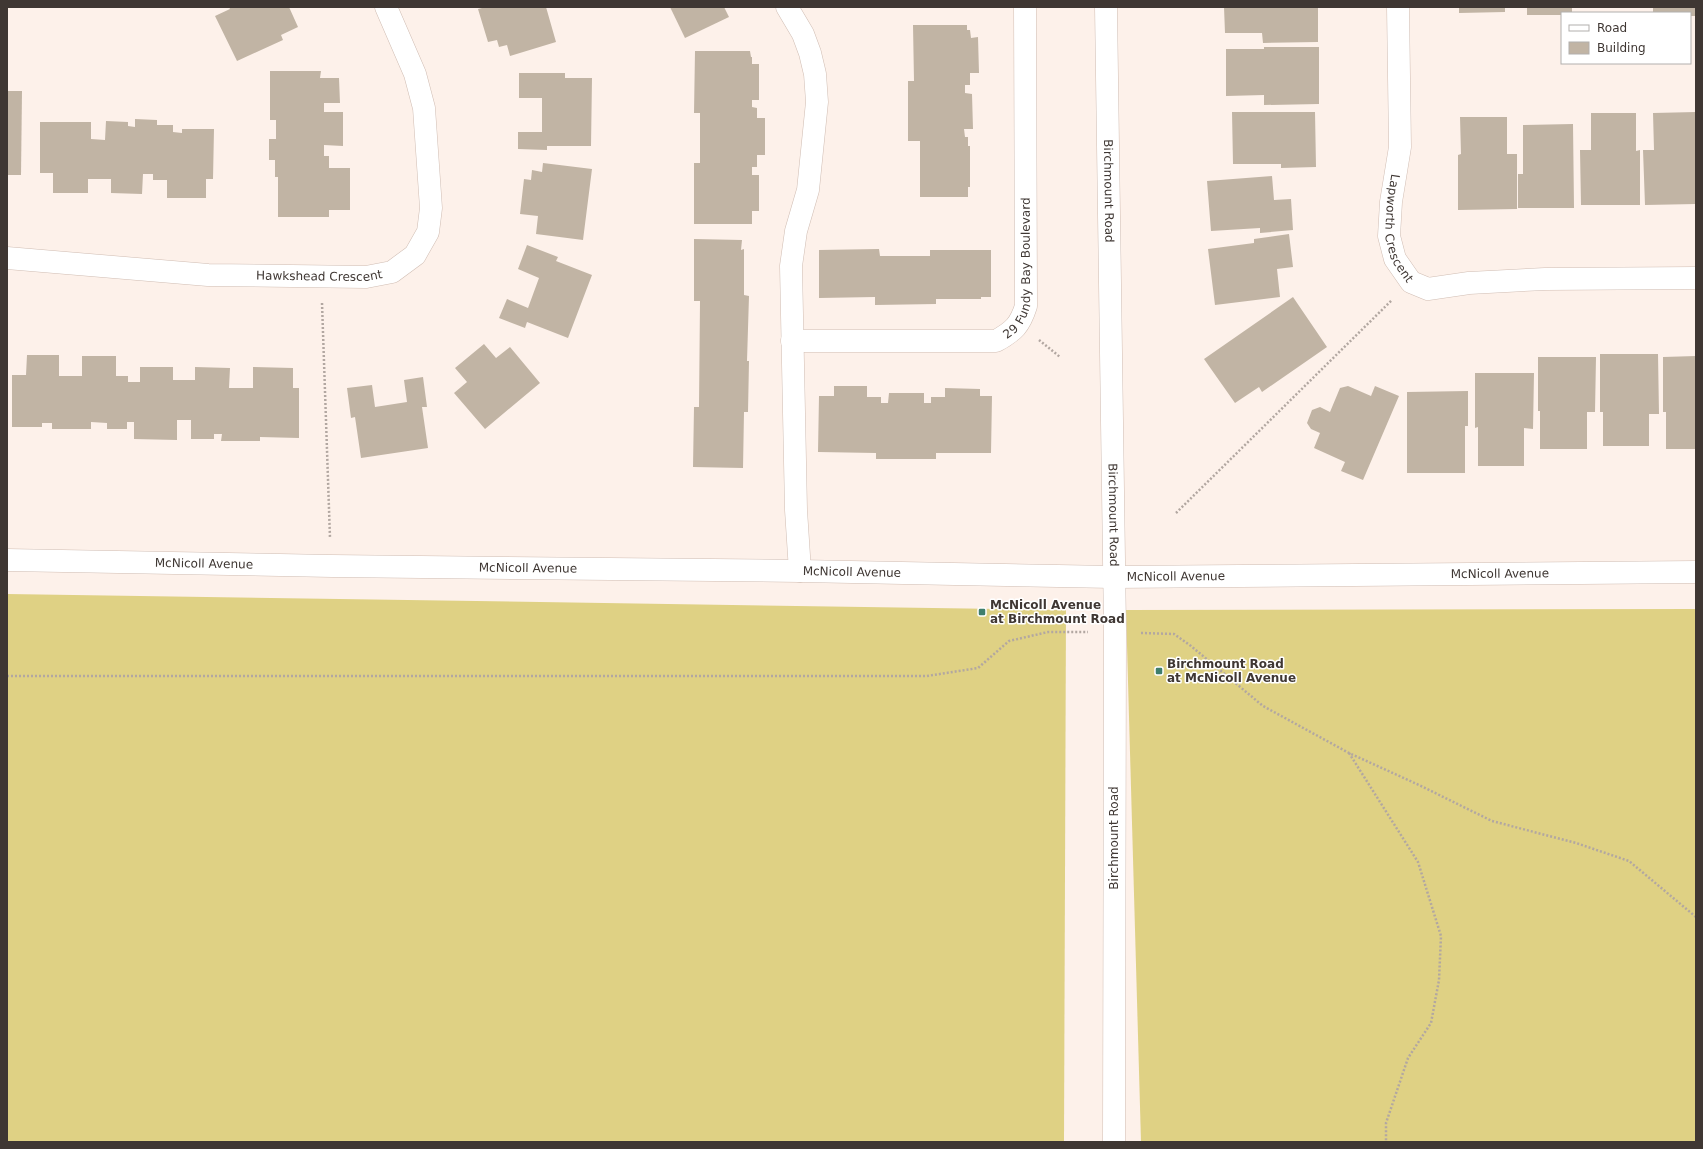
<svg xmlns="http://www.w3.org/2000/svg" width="1703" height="1149" font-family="'DejaVu Sans',sans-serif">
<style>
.grass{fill:#dfd184}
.building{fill:#c1b4a4}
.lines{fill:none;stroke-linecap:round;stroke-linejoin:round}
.minor-casing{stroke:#d0bdb3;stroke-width:23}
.major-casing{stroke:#d0bdb3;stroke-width:23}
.path{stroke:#b2a7a1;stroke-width:2.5;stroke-dasharray:2 2;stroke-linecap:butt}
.minor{stroke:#fff;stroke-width:22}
.major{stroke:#fff;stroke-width:22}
.poi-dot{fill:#3f7e6c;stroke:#fff;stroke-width:1.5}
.labels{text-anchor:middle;stroke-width:3;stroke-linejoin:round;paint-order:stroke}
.street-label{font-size:12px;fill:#3f3733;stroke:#fff}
.poi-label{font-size:12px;font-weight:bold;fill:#3f3733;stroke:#fff;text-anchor:start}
</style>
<rect width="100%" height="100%" fill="#fdf1ea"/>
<g class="grass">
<polygon points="7,594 1066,610 1064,1142 7,1142"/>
<polygon points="1696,609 1696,1142 1141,1142 1126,610"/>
</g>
<g class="building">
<polygon points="229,7 289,7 298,27 281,35 283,40 237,61 215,16 230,9"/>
<polygon points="486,7 546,7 556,42 510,56 507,45 499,47 497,40 488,42 478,9"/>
<polygon points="670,7 724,7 729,17 685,38"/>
<polygon points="1224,7 1318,7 1318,42 1263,43 1262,33 1225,33"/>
<polygon points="1459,7 1505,7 1505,12 1459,13"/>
<polygon points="1527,7 1572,7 1572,13 1562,13 1562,15 1527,15"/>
<polygon points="1653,7 1696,7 1696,16 1690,16 1690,13 1653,13"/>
<polygon points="913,25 967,25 967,30 970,30 971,38 978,37 979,73 970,73 970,85 965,85 965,93 972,94 973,129 964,129 965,137 968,137 968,146 970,146 970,187 968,187 968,197 920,197 920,141 908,141 908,81 914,81"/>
<polygon points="1264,47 1319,47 1319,104 1264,105 1264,95 1226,96 1226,49 1264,49"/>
<polygon points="695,51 750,51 751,57 752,57 752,64 759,64 759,100 752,100 752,107 757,108 757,118 765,118 765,155 757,155 757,167 752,167 752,175 759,175 759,211 752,211 752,224 694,224 694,163 700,163 700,113 694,113"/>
<polygon points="270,71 321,71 320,78 339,78 340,103 324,103 324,112 343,112 343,146 324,145 324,156 329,156 329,168 350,168 350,210 329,210 329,217 278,217 278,177 275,177 275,160 269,160 269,139 276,139 276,120 270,120"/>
<polygon points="519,73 565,73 565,78 592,78 591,146 547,146 547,150 518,149 518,132 542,132 542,98 519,98"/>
<polygon points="7,91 22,91 21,175 7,175"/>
<polygon points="1232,112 1315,112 1316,167 1281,168 1281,164 1233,164"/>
<polygon points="1696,112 1696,204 1645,205 1643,150 1654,150 1653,113"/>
<polygon points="1591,113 1636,113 1636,151 1640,150 1640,205 1581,205 1580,150 1591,150"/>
<polygon points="1460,117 1507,117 1507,154 1517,154 1517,209 1458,210 1458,155 1461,154"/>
<polygon points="135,119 157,120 157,125 173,125 173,132 182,133 182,129 214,129 213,179 206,179 206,198 167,198 167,180 153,180 153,174 143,174 142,194 111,193 111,179 88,179 88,193 53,193 53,173 40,173 40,122 91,122 91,139 105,140 106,121 128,122 128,126 135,127"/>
<polygon points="1573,124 1574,208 1518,208 1518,174 1523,174 1523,125"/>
<polygon points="543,163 592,169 583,240 536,234 538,216 520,214 524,179 531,180 532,170 542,172"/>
<polygon points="1272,176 1274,200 1291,199 1293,230 1260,233 1260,228 1211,231 1207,181"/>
<polygon points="1289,234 1293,267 1277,269 1280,297 1215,305 1208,249 1254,243 1254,239"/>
<polygon points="694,239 742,240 741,250 744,249 744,295 749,296 747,361 749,361 748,412 744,412 743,468 693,467 694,407 699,407 700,301 694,301"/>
<polygon points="527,245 558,257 556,261 592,275 568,338 527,322 525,328 499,318 507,299 528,308 539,278 518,269"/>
<polygon points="879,249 880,256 930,256 930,250 991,250 991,297 981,297 981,299 936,299 936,304 875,305 875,297 819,298 819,250"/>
<polygon points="1293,297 1327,347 1262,392 1259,387 1235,403 1204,359"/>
<polygon points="484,344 496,358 510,347 540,383 485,429 454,393 467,382 455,368"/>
<polygon points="1600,354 1658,354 1659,414 1649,414 1649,446 1603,446 1603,412 1600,412"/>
<polygon points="27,355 59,355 59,376 82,376 82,356 116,356 116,376 128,376 128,382 140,382 140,367 173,367 173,380 195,380 195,367 230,368 229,388 253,388 253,367 293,368 293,388 299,388 299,438 260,437 260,441 221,441 222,434 214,434 214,439 191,439 191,420 177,420 177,440 134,439 134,422 127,422 127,429 107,429 107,423 91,422 91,429 52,429 52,423 42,423 42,427 12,427 12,375 26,375"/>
<polygon points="1696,356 1696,449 1666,449 1666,412 1663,412 1663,357"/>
<polygon points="1538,357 1596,357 1595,412 1587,412 1587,449 1540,449 1540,411 1538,411"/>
<polygon points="1475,373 1534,373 1533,429 1524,428 1524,466 1478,466 1478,427 1475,428"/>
<polygon points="423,377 427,407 422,407 428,448 361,458 355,417 351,418 347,388 372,385 375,407 407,402 404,380"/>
<polygon points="834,386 867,386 867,397 881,397 881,403 888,403 889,393 924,393 924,403 931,403 931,397 945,397 945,388 980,389 980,396 992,396 991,453 936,453 936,459 876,459 876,453 818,452 819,396 834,396"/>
<polygon points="1348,386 1371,396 1375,386 1399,396 1363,480 1341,471 1345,462 1314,448 1320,433 1311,429 1307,423 1312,410 1320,407 1330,412 1340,388"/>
<polygon points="1468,391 1468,426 1465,426 1465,473 1407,473 1407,392"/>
</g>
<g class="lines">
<defs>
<g id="minor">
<polyline points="787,7 803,34 810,53 815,74 817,102 808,190 796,231 791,266 796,510 800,571"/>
<path id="s1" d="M1398,7L1400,147L1391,202L1389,236L1395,259L1411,282L1428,289L1469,283L1545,279L1696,278"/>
<path id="s2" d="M7,258L208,275L366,277L392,272L415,255L428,232L431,208L424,108L415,74L386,7"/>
<path id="s3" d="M792,341H996C1014,331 1020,325 1026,306L1025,7"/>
</g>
<g id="major">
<path id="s4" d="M1106,7L1115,629L1114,1142"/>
<path id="s5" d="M7,560L332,566L800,571L1113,577L1696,572"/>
</g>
</defs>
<use href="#minor" class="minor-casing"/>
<use href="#major" class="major-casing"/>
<g class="path">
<polyline points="322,303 330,538"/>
<polyline points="1039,340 1060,357"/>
<polyline points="1176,513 1392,300"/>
<polyline points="1141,633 1174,634 1191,646 1263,706 1349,753 1419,785 1492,821 1576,843 1629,861 1696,917"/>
<polyline points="7,676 927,676 978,668 1009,641 1048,632 1088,632"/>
<polyline points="1349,753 1418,862 1441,936 1439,980 1431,1023 1408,1058 1386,1123 1386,1142"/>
</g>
<use href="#minor" class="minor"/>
<use href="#major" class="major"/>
</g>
<g class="poi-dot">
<rect x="978" y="608" width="8" height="8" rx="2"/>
<rect x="1155" y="667" width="8" height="8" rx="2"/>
</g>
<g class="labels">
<g class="street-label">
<text dy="4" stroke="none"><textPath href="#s4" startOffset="184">Birchmount Road</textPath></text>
<text dy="4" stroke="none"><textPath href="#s1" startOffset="224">Lapworth Crescent</textPath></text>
<text dy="4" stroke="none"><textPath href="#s3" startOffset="287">29 Fundy Bay Boulevard</textPath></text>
<text dy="4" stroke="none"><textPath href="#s2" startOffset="313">Hawkshead Crescent</textPath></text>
<text dy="4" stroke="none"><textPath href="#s4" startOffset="508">Birchmount Road</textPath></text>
<text dy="4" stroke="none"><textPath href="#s5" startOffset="197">McNicoll Avenue</textPath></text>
<text dy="4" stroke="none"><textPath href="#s5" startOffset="521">McNicoll Avenue</textPath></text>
<text dy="4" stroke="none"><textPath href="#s5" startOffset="845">McNicoll Avenue</textPath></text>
<text dy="4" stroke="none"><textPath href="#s5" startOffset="1493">McNicoll Avenue</textPath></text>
<text dy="4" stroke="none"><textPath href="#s5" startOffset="1169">McNicoll Avenue</textPath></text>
<text transform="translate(1114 838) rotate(-90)" y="4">Birchmount Road</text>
</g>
<g class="poi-label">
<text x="990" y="609">McNicoll Avenue<tspan x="990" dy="14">at Birchmount Road</tspan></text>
<text x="1167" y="668">Birchmount Road<tspan x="1167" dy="14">at McNicoll Avenue</tspan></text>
</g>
</g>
<rect width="1703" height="1149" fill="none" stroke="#3f3733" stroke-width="16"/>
<rect x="1561" y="12" width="130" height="52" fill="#ffffff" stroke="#b2afad"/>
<rect x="1569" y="25" width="20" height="6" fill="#ffffff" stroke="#b2afad"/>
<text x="1597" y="32" font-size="12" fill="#3f3733">Road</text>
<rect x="1569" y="42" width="20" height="12" fill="#c1b4a4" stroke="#b2afad"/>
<text x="1597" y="52" font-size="12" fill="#3f3733">Building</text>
</svg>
